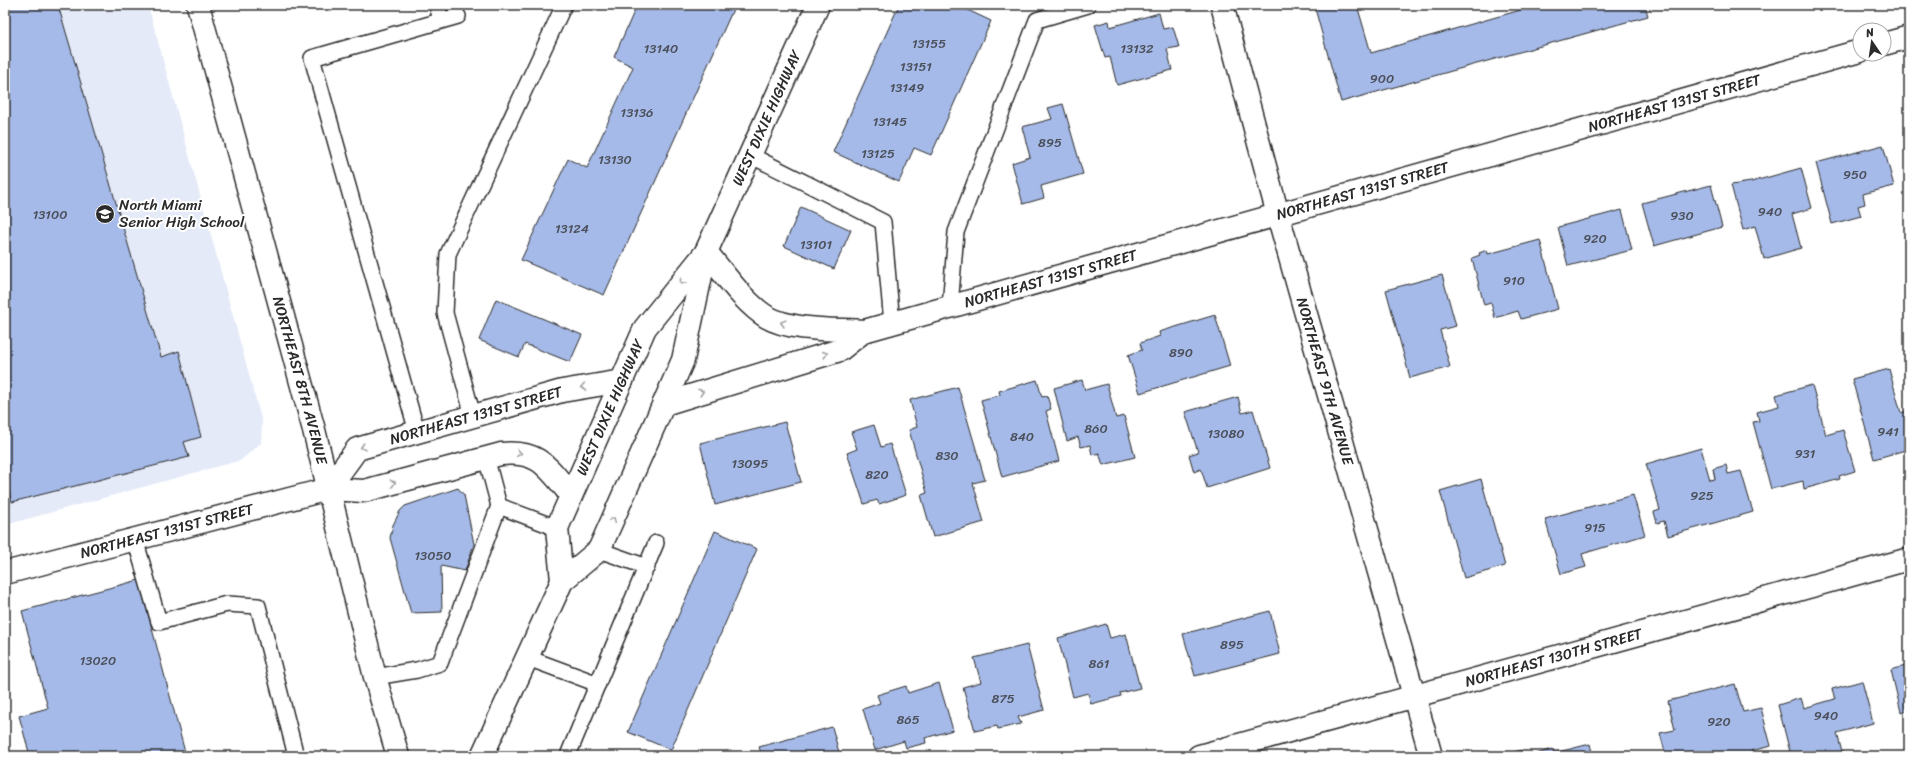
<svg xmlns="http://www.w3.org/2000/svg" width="1914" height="761" font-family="Sriracha,sans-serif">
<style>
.built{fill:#e4eaf8}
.building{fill:#a5bae8;stroke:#2b2b2b}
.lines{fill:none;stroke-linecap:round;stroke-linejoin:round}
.service-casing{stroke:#2b2b2b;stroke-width:18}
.minor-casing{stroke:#2b2b2b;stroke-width:25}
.secondary-casing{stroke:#2b2b2b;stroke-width:25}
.service{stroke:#fff;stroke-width:15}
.minor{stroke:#fff;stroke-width:22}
.secondary{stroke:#fff;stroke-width:22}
.oneway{stroke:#a0a0a0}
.labels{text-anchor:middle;stroke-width:4;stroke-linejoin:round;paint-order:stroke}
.number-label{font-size:13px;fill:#4a4f5a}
.street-label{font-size:15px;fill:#2b2b2b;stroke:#fff}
.poi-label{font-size:15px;fill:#2b2b2b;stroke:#fff;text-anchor:start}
</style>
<rect width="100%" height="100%" fill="#fff"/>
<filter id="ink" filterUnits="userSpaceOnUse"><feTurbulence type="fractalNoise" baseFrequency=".025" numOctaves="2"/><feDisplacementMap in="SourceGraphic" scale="8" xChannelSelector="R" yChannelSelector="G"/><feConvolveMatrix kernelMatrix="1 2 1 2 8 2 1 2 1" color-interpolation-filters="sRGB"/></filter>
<g filter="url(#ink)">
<polygon class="built" points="5,5 148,5 262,422 261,443 241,460 5,525"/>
<g class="building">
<polygon points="5,5 58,5 161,357 179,351 201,437 184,442 189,457 12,502 8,489 5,490"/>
<polygon points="637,5 735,5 604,295 521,260 568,159 587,168 633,67 614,57"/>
<polygon points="899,5 957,5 991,21 931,155 914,148 899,182 833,152"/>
<polygon points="1314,5 1357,5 1371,53 1538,5 1645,5 1648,16 1341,102"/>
<polygon points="1159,13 1163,29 1173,27 1179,47 1167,49 1172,70 1117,85 1110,57 1105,58 1095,25 1109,21 1110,27"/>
<polygon points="1063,104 1083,174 1041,186 1044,198 1023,204 1012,163 1030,157 1022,127 1052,119 1048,108"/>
<polygon points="1883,145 1894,186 1863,194 1865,204 1858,206 1861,216 1832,224 1816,163"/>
<polygon points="1801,168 1812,208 1792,214 1801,248 1764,259 1755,226 1743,230 1731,185 1751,182"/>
<polygon points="1711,185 1722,227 1654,246 1642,203"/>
<polygon points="801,207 851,230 834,269 784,246"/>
<polygon points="1622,210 1632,250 1568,266 1558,227"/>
<polygon points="1540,240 1558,309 1521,319 1518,311 1495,318 1491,303 1484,305 1472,258 1480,255 1479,253 1487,250 1488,254"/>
<polygon points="1442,275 1456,326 1440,330 1450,367 1410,378 1386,290"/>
<polygon points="496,299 582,335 570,362 525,344 519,357 479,340"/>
<polygon points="1215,315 1230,366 1140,393 1128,355 1142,350 1140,343 1160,336 1159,332"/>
<polygon points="1889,369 1901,413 1909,410 1909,449 1874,459 1852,379"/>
<polygon points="1037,380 1042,397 1047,396 1051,409 1046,411 1059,461 1002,477 981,400 1000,395 999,391"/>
<polygon points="1082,380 1085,390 1107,384 1116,418 1124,416 1135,457 1103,465 1099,453 1092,455 1090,445 1081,447 1078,437 1067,441 1054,388"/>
<polygon points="1812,385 1826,435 1843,430 1855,471 1839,476 1840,479 1804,489 1803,481 1771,489 1753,422 1759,421 1757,412 1779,406 1776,395"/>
<polygon points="958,387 985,480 973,483 984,522 933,537 921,495 927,493 909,430 917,427 910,400"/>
<polygon points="1238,397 1242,413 1253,410 1270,468 1207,488 1201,469 1194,472 1189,455 1198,452 1185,412"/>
<polygon points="785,422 801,482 715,505 700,443"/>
<polygon points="874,425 881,447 890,444 906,495 879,504 877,500 864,504 847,453 857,449 851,432"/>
<polygon points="1701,448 1710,480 1715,479 1713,469 1726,465 1728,474 1741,471 1753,512 1668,536 1664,521 1657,523 1654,512 1660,510 1646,464"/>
<polygon points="1481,479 1505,566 1464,578 1440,491"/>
<polygon points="458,488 464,495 474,544 465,571 441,566 442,612 411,613 390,538 393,525 400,511 405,506"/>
<polygon points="1633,495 1645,535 1582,554 1586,567 1561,574 1545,519"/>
<polygon points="715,531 757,549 671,750 628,732"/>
<polygon points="139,580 186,756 30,756 19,716 48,708 22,611"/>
<polygon points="1270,611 1280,654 1195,676 1183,634"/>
<polygon points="1106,624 1110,638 1126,634 1140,688 1120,693 1121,696 1091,704 1088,693 1073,697 1058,638"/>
<polygon points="1027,645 1044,710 1018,717 1021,724 998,729 997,726 975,731 963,687 981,682 974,658"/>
<polygon points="1909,665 1909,709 1901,712 1891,670"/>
<polygon points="1862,681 1873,723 1837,733 1843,756 1791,756 1778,705 1801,698 1804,708 1835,699 1832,689"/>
<polygon points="939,683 953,730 925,738 926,743 906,748 904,741 875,750 863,709 880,703 877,695 906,686 908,693"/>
<polygon points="1735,684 1743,712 1761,708 1771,746 1751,751 1753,756 1666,756 1660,733 1675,730 1668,701"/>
<polygon points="832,727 840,756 762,756 759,747"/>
<polygon points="1590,744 1593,756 1530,756 1553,749 1554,753"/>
<polygon points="1521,750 1523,756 1501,756"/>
</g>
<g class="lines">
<defs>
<g id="service">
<polyline points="437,5 441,20"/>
<polyline points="750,155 883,222 892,324"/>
<polyline points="950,307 956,232 1037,20 1088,5"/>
<polyline points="473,416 445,313 448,254 564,5"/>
<polyline points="417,432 312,58 458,16"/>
<polyline points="486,457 499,506"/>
<polyline points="135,539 159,622 227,604 258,606 296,756"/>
<polyline points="599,550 647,567"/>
<polyline points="528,658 598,684"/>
<polyline points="375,677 417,670 440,663 499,506 557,528"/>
<polyline points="569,753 656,543"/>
</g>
<g id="minor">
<path id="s1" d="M198,5L314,430L375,677L398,756"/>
<path id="s2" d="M1222,5L1278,215L1431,756"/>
<polyline points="1884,44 1909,37"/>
<path id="s3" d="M706,252C724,273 744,303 767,317C791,331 836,329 864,331L1860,51"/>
<polyline points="664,404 840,350 864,331"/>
<path id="s4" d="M328,489L357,449L562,391L622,381"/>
<path id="s5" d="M5,573L328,489L364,491L501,454C540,450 548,468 571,495"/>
<path id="s6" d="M1199,756L1909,559"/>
</g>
<g id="secondary">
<path id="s7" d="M562,581L557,528L645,328L703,256"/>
<path id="s8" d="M482,756L562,581L599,550L612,521L683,360L706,252L818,5"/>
</g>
</defs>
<use href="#service" class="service-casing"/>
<use href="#minor" class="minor-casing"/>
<use href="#secondary" class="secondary-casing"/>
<use href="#service" class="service"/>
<use href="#minor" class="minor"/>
<use href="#secondary" class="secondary"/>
</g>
<defs><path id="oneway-chevron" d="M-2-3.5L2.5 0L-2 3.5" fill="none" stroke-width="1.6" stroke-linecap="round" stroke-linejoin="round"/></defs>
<g class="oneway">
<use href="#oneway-chevron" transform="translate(682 282) rotate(129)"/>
<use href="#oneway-chevron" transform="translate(783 323) rotate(-165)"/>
<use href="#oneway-chevron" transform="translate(825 354) rotate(-17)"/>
<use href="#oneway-chevron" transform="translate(583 387) rotate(169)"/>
<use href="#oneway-chevron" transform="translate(701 392) rotate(-18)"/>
<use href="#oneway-chevron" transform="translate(363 447) rotate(162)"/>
<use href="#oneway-chevron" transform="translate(519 453) rotate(5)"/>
<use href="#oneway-chevron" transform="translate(393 483) rotate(-15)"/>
<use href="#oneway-chevron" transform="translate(613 520) rotate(-66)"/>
</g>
</g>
<defs>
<symbol id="school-disc" viewBox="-11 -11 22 22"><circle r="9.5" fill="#2b2b2b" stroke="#fff"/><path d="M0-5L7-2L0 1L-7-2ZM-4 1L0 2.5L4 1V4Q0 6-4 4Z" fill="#fff"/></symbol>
</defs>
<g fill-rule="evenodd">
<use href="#school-disc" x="94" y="203" width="22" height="22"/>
</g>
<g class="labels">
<g class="number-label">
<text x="929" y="48">13155</text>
<text x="661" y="53">13140</text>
<text x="1137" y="53">13132</text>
<text x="916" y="71">13151</text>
<text x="1382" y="83">900</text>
<text x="907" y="92">13149</text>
<text x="637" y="117">13136</text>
<text x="890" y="126">13145</text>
<text x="1050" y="147">895</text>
<text x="878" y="158">13125</text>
<text x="615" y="164">13130</text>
<text x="1855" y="179">950</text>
<text x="1770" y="216">940</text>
<text x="50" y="219">13100</text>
<text x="1682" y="220">930</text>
<text x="572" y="233">13124</text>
<text x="1595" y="243">920</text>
<text x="816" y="249">13101</text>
<text x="1514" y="285">910</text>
<text x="1181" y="357">890</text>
<text x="1096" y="433">860</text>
<text x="1888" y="436">941</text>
<text x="1226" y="438">13080</text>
<text x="1022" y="441">840</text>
<text x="1805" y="458">931</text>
<text x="947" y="460">830</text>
<text x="750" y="468">13095</text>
<text x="877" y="479">820</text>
<text x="1702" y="500">925</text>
<text x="1595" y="532">915</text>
<text x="433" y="560">13050</text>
<text x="1232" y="649">895</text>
<text x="98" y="665">13020</text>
<text x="1099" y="668">861</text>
<text x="1003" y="703">875</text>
<text x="1826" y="720">940</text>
<text x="908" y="724">865</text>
<text x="1719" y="726">920</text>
</g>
<g class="street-label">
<text dy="5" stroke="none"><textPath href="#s3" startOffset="1030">NORTHEAST 131ST STREET</textPath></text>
<text dy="5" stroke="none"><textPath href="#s8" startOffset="706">WEST DIXIE HIGHWAY</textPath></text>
<text dy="5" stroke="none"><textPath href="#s3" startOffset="706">NORTHEAST 131ST STREET</textPath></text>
<text dy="5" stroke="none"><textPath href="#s3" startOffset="382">NORTHEAST 131ST STREET</textPath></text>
<text dy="5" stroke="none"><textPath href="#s1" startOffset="389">NORTHEAST 8TH AVENUE</textPath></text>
<text dy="5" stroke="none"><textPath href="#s2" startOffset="390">NORTHEAST 9TH AVENUE</textPath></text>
<text dy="5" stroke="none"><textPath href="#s7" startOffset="185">WEST DIXIE HIGHWAY</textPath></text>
<text dy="5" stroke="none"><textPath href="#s4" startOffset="173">NORTHEAST 131ST STREET</textPath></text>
<text dy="5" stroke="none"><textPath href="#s5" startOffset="167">NORTHEAST 131ST STREET</textPath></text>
<text dy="5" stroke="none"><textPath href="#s6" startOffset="368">NORTHEAST 130TH STREET</textPath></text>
</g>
<g class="poi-label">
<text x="119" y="210">North Miami<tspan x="119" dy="17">Senior High School</tspan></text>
</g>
</g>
<rect width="1914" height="761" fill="none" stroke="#fff" stroke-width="20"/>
<rect x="10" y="10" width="1894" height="741" fill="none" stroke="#2b2b2b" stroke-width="1.5" filter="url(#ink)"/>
<g transform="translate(1872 42) rotate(347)"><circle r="19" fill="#ffffff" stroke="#aaaaaa"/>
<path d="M0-3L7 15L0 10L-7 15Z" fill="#2b2b2b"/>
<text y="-6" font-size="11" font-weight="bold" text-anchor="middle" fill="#2b2b2b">N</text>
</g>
</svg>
